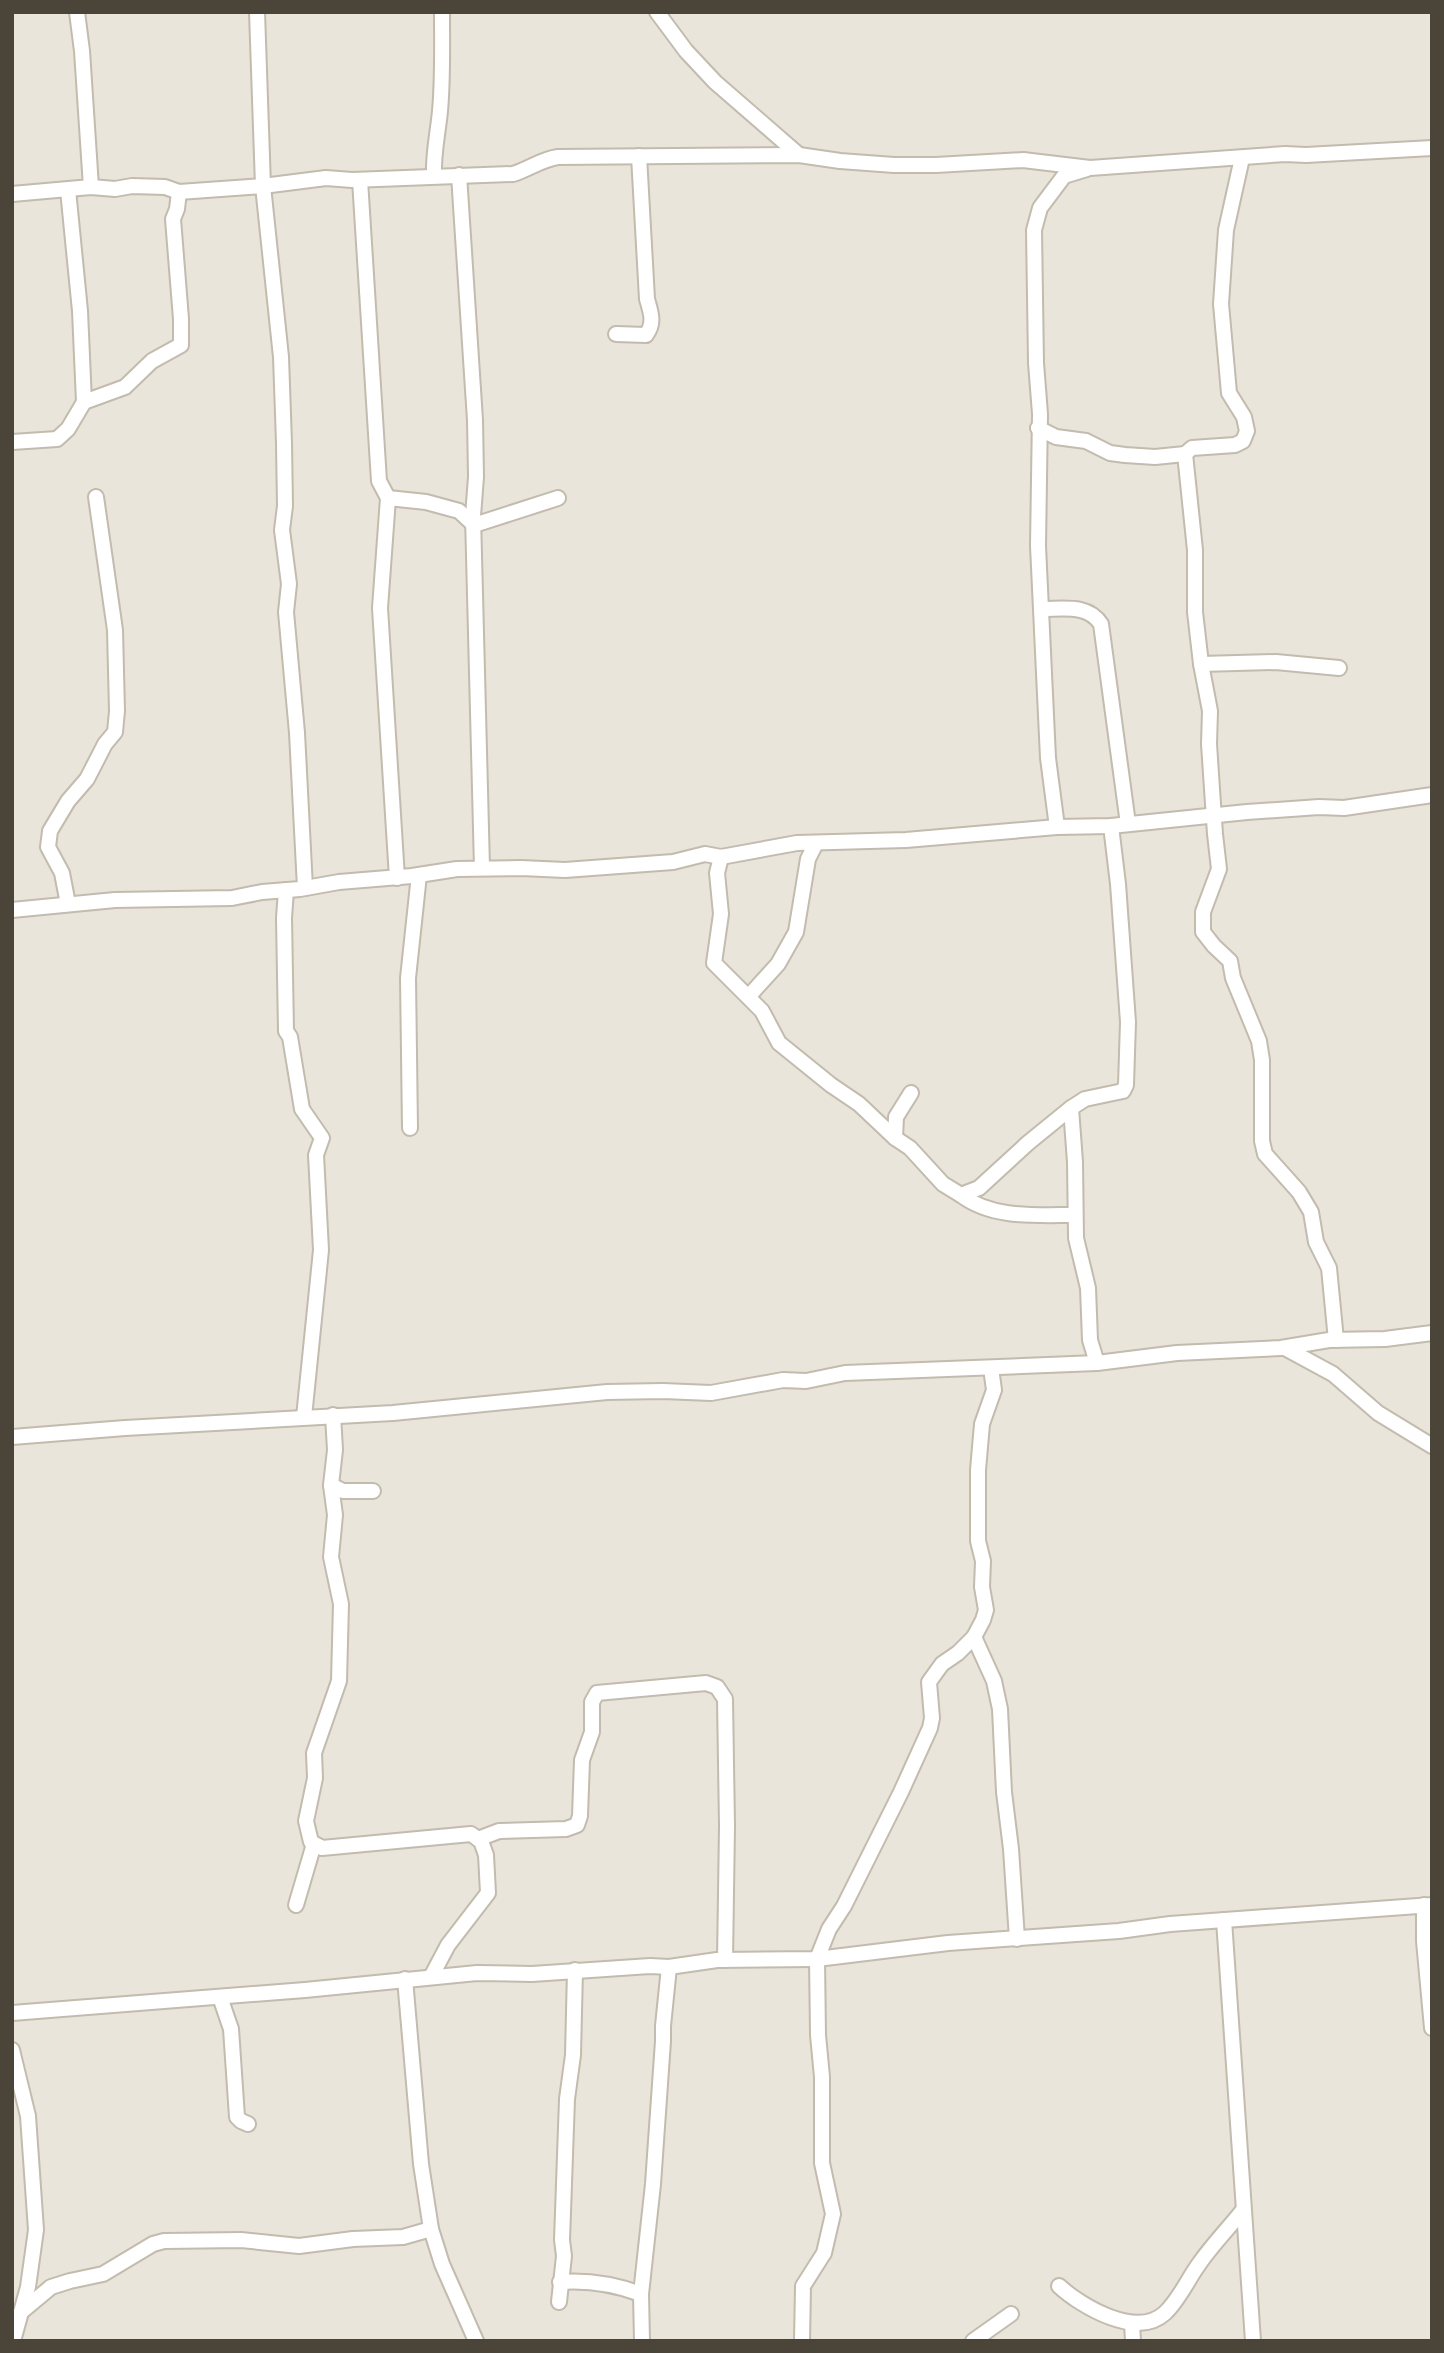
<svg xmlns="http://www.w3.org/2000/svg" width="1444" height="2353" font-family="'Source Sans 3',sans-serif">
<style>
.residential{fill:#eae5da}
.lines{fill:none;stroke-linecap:round;stroke-linejoin:round}
.minor-casing{stroke:#c2bbae;stroke-width:18}
.minor{stroke:#fff;stroke-width:14}
</style>
<rect width="100%" height="100%" fill="#f6f3ec"/>
<rect class="residential" x="12" y="12" width="1420" height="2329"/>
<g class="lines">
<defs>
<g id="minor">
<polyline points="77,12 82,51 91,187"/>
<polyline points="257,12 263,186 281,357 284,443 285,506 282,530 289,584 286,612 297,733 305,888"/>
<polyline points="657,12 686,51 715,82 799,155"/>
<polyline points="459,175 475,420 476,477 473,516 482,868"/>
<path d="M434,176C433,153 438,133 440,111C443,78 442,45 442,12"/>
<polyline points="360,180 379,481 388,498 380,608 397,878"/>
<polyline points="68,190 80,311 84,402"/>
<path d="M12,194L91,187L115,189L132,186L165,187L179,192L263,186L326,178L352,180L513,174C529,169 542,159 558,157L799,155L840,161L894,165H936L1023,160L1090,168L1285,154L1306,155L1432,148"/>
<path d="M616,334L646,335C655,323 651,313 647,299L639,156"/>
<polyline points="1038,428 1056,437 1086,441 1110,453 1125,455 1155,457 1185,454 1192,448 1235,445 1243,441 1247,431 1244,417 1229,393 1221,304 1226,230 1242,158"/>
<polyline points="12,442 57,439 68,429 84,402 125,387 152,361 181,345 181,319 173,219 177,209 179,192"/>
<polyline points="1185,454 1195,550 1195,612 1201,664 1210,711 1209,744 1215,834 1219,869 1203,912 1203,932 1214,946 1230,961 1233,978 1259,1041 1262,1060 1262,1141 1265,1154 1299,1192 1311,1212 1316,1242 1329,1268 1336,1340"/>
<polyline points="388,498 426,502 459,511 474,525 558,498"/>
<path d="M1042,609C1064,609 1088,604 1101,624L1128,824"/>
<polyline points="1201,664 1276,662 1339,668"/>
<polyline points="1057,827 1048,758 1038,546 1040,414 1036,363 1034,230 1040,208 1064,176 1087,169"/>
<polyline points="721,857 717,873 721,914 714,963 762,1011 779,1043 831,1085 859,1104 895,1138"/>
<polyline points="286,890 284,918 286,1031 290,1037 302,1109 322,1138 316,1155 321,1250 304,1417"/>
<polyline points="68,904 62,873 48,847 50,831 68,801 87,779 105,744 115,732 117,711 115,630 96,497"/>
<polyline points="12,910 115,900 232,898 262,892 300,889 339,882 412,876 457,869 521,868 565,870 673,862 705,854 721,857 797,843 906,840 1057,827 1111,826 1247,812 1319,807 1344,808 1432,795"/>
<polyline points="749,996 778,964 796,932 808,859 816,843"/>
<polyline points="911,1093 896,1117 895,1138 910,1148 943,1184 961,1195 979,1188 1028,1143 1071,1108"/>
<polyline points="410,1128 408,978 419,875"/>
<path d="M961,1195C992,1219 1037,1215 1075,1215"/>
<polyline points="1285,1348 1333,1374 1378,1413 1432,1446"/>
<polyline points="1097,1363 1090,1340 1088,1288 1076,1238 1075,1162 1071,1108 1085,1099 1123,1091 1126,1085 1128,1022 1118,884 1111,826"/>
<polyline points="333,1415 335,1450 331,1485 343,1491 373,1491"/>
<polyline points="12,1437 125,1428 393,1413 607,1392 663,1391 711,1393 783,1380 806,1381 845,1373 1097,1363 1177,1353 1281,1348 1329,1340 1385,1339 1432,1333"/>
<polyline points="331,1485 335,1515 331,1557 341,1604 339,1681 314,1753 315,1778 306,1821 311,1842 322,1848 471,1834 481,1841 486,1855 488,1893 448,1945 431,1977"/>
<polyline points="974,1637 994,1681 1000,1709 1004,1792 1011,1849 1017,1939"/>
<polyline points="478,1839 499,1831 566,1829 577,1825 580,1816 582,1760 592,1732 592,1702 597,1693 706,1683 717,1687 725,1699 727,1826 725,1960"/>
<polyline points="296,1905 314,1844"/>
<polyline points="1424,1905 1424,1941 1432,2028"/>
<polyline points="1224,1920 1253,2341"/>
<polyline points="405,1979 421,2164 431,2229 442,2264 476,2341"/>
<polyline points="220,1997 231,2029 237,2117 241,2121 248,2124"/>
<polyline points="12,2013 305,1990 477,1973 532,1974 650,1966 669,1967 717,1960 817,1959 948,1943 1119,1931 1170,1924 1432,1905"/>
<polyline points="12,2050 28,2116 36,2230 28,2287 13,2341"/>
<path d="M560,2282C588,2280 614,2284 641,2294"/>
<path d="M1059,2286C1082,2307 1137,2339 1165,2313C1179,2300 1188,2279 1199,2264C1212,2245 1229,2228 1243,2210"/>
<polyline points="559,2302 564,2256 562,2240 567,2099 573,2055 575,1970"/>
<polyline points="21,2312 51,2287 70,2281 103,2274 153,2244 164,2241 241,2240 299,2246 353,2239 403,2237 431,2229"/>
<polyline points="1132,2324 1133,2341"/>
<polyline points="642,2341 641,2294 653,2184 663,2041 663,2026 669,1967"/>
<polyline points="802,2341 803,2286 824,2253 833,2214 822,2163 822,2077 818,2035 817,1959 829,1929 844,1906 901,1792 930,1728 932,1718 929,1682 942,1664 958,1653 974,1637 983,1620 986,1610 982,1587 983,1561 978,1541 978,1470 982,1424 994,1390 991,1368"/>
<polyline points="973,2341 1011,2314"/>
</g>
</defs>
<use href="#minor" class="minor-casing"/>
<use href="#minor" class="minor"/>
</g>
<rect width="1444" height="2353" fill="none" stroke="#4b4439" stroke-width="28"/>
</svg>
